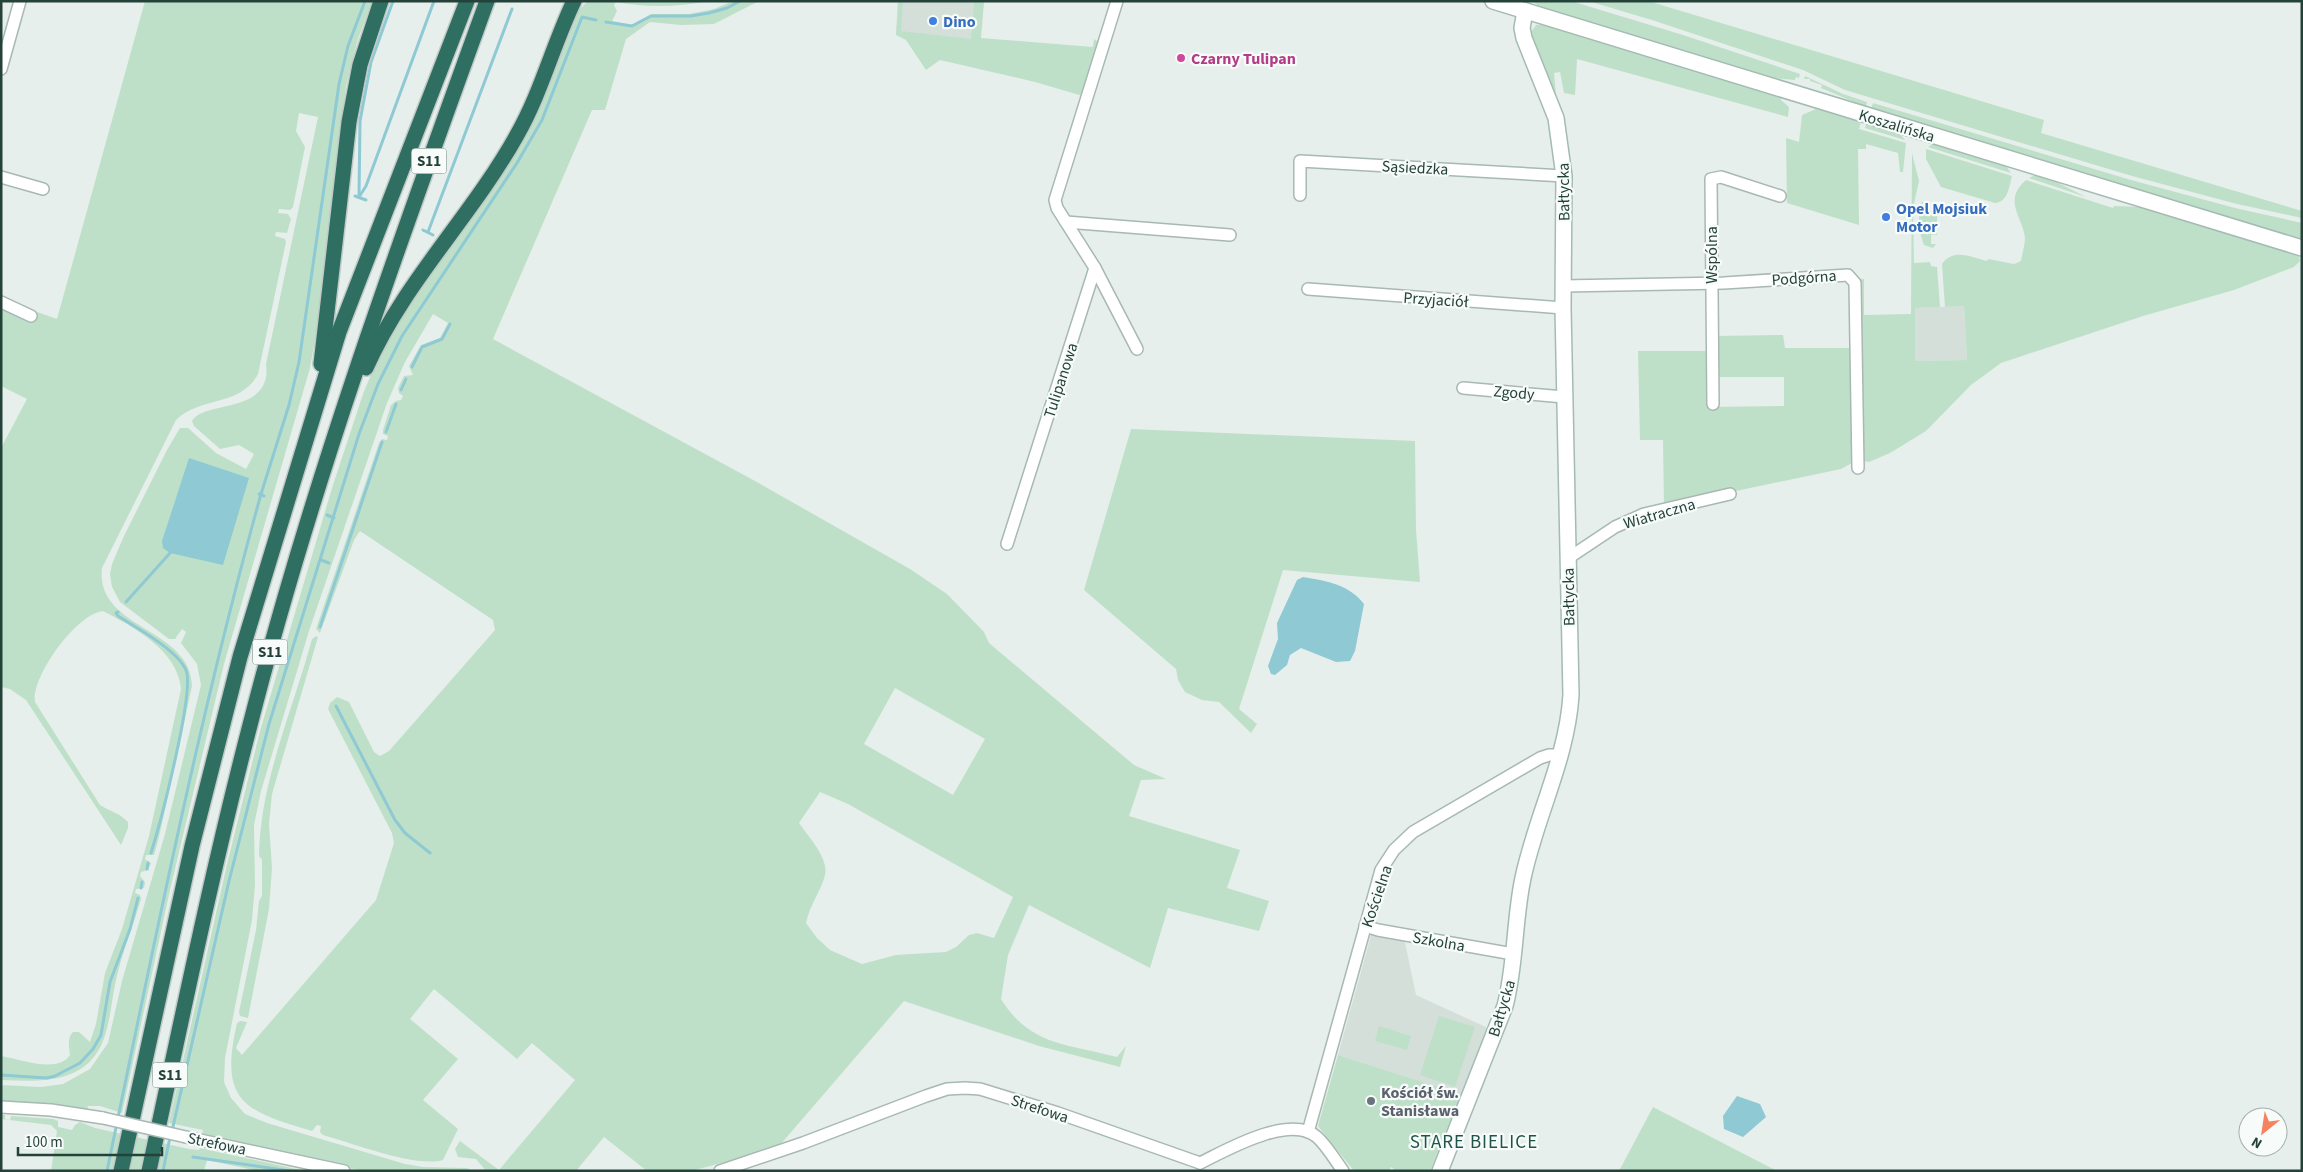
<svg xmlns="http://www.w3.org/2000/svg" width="2303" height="1172" font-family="'Source Sans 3',sans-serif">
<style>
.built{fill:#d4dfda}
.green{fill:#bfe0c8;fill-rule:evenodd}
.water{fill:#8ec9d4}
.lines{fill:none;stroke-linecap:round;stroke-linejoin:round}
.stream{stroke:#8ec9d4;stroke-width:3}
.street-casing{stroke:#a8b8b2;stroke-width:14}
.secondary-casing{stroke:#a4bbb3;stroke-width:18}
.highway-casing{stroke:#c2cac8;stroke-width:18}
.street{stroke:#fff;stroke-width:11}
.secondary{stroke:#fff;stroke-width:15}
.highway{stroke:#2f6f62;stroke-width:15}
.street-bridge-casing{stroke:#a8b8b2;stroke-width:14;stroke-linecap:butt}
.street-bridge{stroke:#fff;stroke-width:11}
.shop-dot{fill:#3f7fe0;stroke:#f7fbf9;stroke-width:2}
.hotel-dot{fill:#d1479c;stroke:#f7fbf9;stroke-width:2}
.worship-dot{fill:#6b7280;stroke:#f7fbf9;stroke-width:2}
.labels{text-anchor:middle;stroke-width:4.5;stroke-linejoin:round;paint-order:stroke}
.shield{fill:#f7fbf9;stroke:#637a73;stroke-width:1}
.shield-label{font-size:15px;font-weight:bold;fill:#24423a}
.shop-label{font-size:16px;font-weight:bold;fill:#366cbe;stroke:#f7fbf9;text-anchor:start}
.hotel-label{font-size:16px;font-weight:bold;fill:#b23c85;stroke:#f7fbf9;text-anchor:start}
.street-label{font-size:16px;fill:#24423a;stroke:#f7fbf9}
.worship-label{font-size:16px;font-weight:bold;fill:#5b616d;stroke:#f7fbf9;text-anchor:start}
.quarter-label{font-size:19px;letter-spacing:1px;fill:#1f5548;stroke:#f7fbf9}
</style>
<rect width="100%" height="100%" fill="#e6efeb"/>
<g class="built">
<polygon points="899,1 984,1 980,42 896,35"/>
<polygon points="1964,306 1967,360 1915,361 1915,308"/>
<polygon points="1372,932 1404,938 1416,995 1488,1028 1461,1094 1338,1055"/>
</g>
<g class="green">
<path d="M145,1H372L358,39L346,86L320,311L310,368L224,664L170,890L122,1113L100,1106H88L87,1111L1,1103V1085L41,1087L63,1084L90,1069L108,1043L122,981L165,834L201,685L197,664L181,643L186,632L182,629L175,639H169L120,602L112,587L110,574L112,564L123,538L167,450L180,428H188L216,453L246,469L254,454L239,445L220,449L194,426L192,421C203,400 273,415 266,364L318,117L299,113L296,131L305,147L293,207L290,210L279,209L278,213L288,214L291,219L287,233L276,232L275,236L285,239L286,242L258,374C241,407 200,396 176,420L102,568C95,630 191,627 192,686L159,837L154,855H146L145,859L151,863L148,870L141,872L140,876L145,882L144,888L136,889L135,893L140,895L141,899C133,927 122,952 116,980C112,997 111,1015 106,1032C92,1084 44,1082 1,1080V1056C20,1059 58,1074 70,1055C69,1047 67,1038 73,1032H79L90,1042L96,1024L105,973L122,929L149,836L181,689C178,651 134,627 103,611C76,614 31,677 35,702L100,805C111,812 118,812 128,822V828L121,845L26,700L10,689L1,687V448L27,399L1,386V307L32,322L37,312L57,319Z"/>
<path d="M588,1H709C677,7 648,8 616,2L614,5L617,11L612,21L631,25L652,14H689L714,9L733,1H759L714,24L681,25L650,22L626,39L605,110H592L493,339L755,481L910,569L947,594L984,632L989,643L1134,765L1166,779L1141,780L1129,816L1240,850L1227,888L1269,901L1259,931L1168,908L1150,968L1029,905L1008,955L1001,999C1030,1046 1069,1044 1117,1057L1126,1046L1120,1067L1039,1046L904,1001L780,1145L767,1151L691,1171H647L604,1137L576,1171H486L476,1159L458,1157L455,1149L460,1141L499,1170L575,1080L532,1043L517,1059L434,989L410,1019L458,1059L423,1100L458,1129L443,1160C416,1168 352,1143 323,1135L320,1132L321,1126L317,1125L312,1131C243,1111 219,1101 237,1023L240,1021L247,1022L236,1048L242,1055L376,900L394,843L392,833L328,709L330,703L337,697L349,702L374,752L380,756L389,751L495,630L493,620L360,531L354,540L320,633L316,629L379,443L382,439L387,440L388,436L383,434V430L391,405L396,401L401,400L403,396L399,393L398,388L404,376L413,375L409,366L421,345L440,338L448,323L433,314L405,362L387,403L309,631L261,791L254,825L255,885L252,920L225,1058L224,1082L231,1098L245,1114L267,1123L405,1164L423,1167L467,1168L473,1171H363L202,1136L203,1130L169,1123L227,864L260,731L332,488L363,394L377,360L403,312L534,121L579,10ZM895,688L985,739L953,795L864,744ZM820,792L848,804L1013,897L994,938L977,933L969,935L956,947L946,952L896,955L862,964L830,950L817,938L806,923C810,904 821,891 825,875C829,858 808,836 799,823Z"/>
<polygon points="898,1 903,1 901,31 971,39 974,1 984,1 981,38 1093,47 1094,39 1100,43 1083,96 1035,82 940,60 926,70 906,40 896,35"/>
<polygon points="1533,1 1571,1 1683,35 1800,74 1799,78 1796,77 1795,80 1771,78 1549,11 1539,7"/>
<polygon points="1588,1 1648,1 2044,120 2041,133 2302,211 2302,218 2237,204 2132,176 1845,90 1803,70 1652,20"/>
<polygon points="1545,24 1781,97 1781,100 1789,107 1788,117 1577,59 1575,95 1564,93 1560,72 1554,73 1556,95 1554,94 1530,34 1536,25"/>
<polygon points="1805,76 1843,94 1867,102 1866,107 1821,88 1822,85 1810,81 1810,79 1804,79"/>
<polygon points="1873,103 2131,180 2235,208 2302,223 2302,240 1871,109"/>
<polygon points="1816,109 1861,122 1859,129 1906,143 1903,172 1900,172 1898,153 1866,144 1866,149 1858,149 1859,225 1787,203 1786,138 1799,142 1802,115"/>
<polygon points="1866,124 1900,134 1905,140 1865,128"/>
<polygon points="1933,144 2006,166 2011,173 1928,147"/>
<path d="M1926,149L2012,176C2009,187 2008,202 1995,203L1941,187L1926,159Z"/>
<path d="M1912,153L1919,181L1913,208L1914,263L1930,262L1931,266L1937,267L1940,307L1915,308V361L1967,360L1964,306L1945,307L1942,264C1954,247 1973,258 1987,261L1988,259L2014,264L2021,261C2022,254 2025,245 2025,238C2023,217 2002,201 2026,180L2113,208L2114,206L2141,207L2292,253L2299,256L2300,261L2294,267L2234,290L2143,316L2001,363L1971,385L1926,431L1890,453L1869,462L1862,461L1860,279H1864V315L1911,314Z"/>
<polygon points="2036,175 2052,180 2086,197 2029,178"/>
<polygon points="1923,201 1922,209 1937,212 1937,235 1931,235 1931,244 1936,244 1933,248 1924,245 1920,233 1923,233 1923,225 1919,223 1919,206"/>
<polygon points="1783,335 1785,348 1851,348 1852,463 1841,469 1664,506 1663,440 1640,440 1638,351 1707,351 1708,407 1784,406 1784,377 1717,377 1716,336"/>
<polygon points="1131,429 1415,441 1416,530 1420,582 1283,570 1239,709 1257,724 1251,733 1219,702 1202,700 1185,692 1178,680 1176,669 1084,590"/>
<path d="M316,636L318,637L272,794L269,824L272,868L269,909L248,1018L240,1016L239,1012L256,930L259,901L262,896V860L259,856C260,781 293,710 312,639Z"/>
<polygon points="1439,1016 1475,1027 1455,1087 1420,1075"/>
<polygon points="1379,1026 1411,1036 1407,1050 1375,1041"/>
<polygon points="1338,1055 1461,1094 1430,1171 1397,1171 1391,1167 1389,1171 1354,1171 1318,1126"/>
<polygon points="1653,1107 1777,1171 1619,1171"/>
<polygon points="1,1115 5,1115 5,1119 10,1120 11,1116 53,1119 58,1121 58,1127 72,1130 75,1125 80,1122 95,1128 189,1149 199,1150 200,1148 305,1171 258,1171 207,1160 204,1171 51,1171 57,1131 51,1125 1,1119"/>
</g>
<g class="water">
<polygon points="189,458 249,478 223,565 170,553 163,548 162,541"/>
<path d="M1303,577C1326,581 1349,584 1364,604L1355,651L1350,661L1336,662L1301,648L1290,655L1287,665L1275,675L1271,674L1268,666L1278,639L1277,623L1297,580Z"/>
<polygon points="1737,1096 1760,1104 1766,1117 1743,1137 1724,1129 1723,1116"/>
</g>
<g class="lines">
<g class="stream">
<polyline points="606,22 632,26 651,16 691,16 709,13 727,8 740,1"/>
<polyline points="355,196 366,200"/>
<polyline points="359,196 360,121 371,62 393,1"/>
<polyline points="359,197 366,186 434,1"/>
<polyline points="423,230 433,235"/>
<polyline points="428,232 512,9"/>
<polyline points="412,367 422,347 442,339 450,324"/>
<polyline points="401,390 406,379"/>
<polyline points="386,432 396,404"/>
<polyline points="264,496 261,494 289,405 299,362 339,84 348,46 365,1"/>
<polyline points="327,515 334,518"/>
<polyline points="321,560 329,563"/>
<polyline points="126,602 170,553"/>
<path d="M118,612L116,613L118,616C137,628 177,650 186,670C195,692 160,824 151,853"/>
<polyline points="320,627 382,442"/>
<polyline points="336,706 395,820 405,833 430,853"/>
<polyline points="147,869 148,863"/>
<polyline points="141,888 142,882"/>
<polyline points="1,1075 47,1078 55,1076 80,1063 93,1049 101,1035 110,982 130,929 138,898"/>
<polyline points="172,1131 229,881 269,724 359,434 378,384 402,336 517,163 542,120 582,17 596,20"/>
<polyline points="193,1157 290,1171"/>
<path d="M107,1171C154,944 199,717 261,494H259"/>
<polyline points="163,1171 170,1137"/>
</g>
<defs>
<g id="street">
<polyline points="1,69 20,1"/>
<polyline points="1,177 43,189"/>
<polyline points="1300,195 1300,161 1564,176"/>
<polyline points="1066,222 1230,235"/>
<polyline points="1095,268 1137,349"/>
<polyline points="1563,286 1724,283 1848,275 1855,283 1858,468"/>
<polyline points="1308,289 1563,308"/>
<polyline points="1,302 31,316"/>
<polyline points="1463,388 1564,397"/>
<polyline points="1713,404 1711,179 1721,177 1780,196"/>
<polyline points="1007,544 1095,268 1057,208 1055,200 1117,1"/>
<polyline points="1567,559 1615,527 1644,514 1730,494"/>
<polyline points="1365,926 1378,930 1513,954"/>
<polyline points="1,1107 51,1110 103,1118"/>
<polyline points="1308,1132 1381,870 1394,850 1413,832 1540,758 1549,755 1561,755"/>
<polyline points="186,1137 344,1171"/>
<path d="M1200,1163C1225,1151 1290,1113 1317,1137C1327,1146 1335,1160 1343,1171"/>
<polyline points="720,1171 803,1143 926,1096 947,1089 965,1088 980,1089 1058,1113 1200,1163"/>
</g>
<g id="secondary">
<polyline points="1493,1 2302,248"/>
<path d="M1440,1171L1505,1006C1516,964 1514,920 1523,878C1536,816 1567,759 1571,695L1563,308L1564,176L1556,118L1524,38L1522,28L1525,11"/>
</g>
<g id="highway">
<polyline points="321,364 349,122 360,65 381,1"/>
<path d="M366,368C404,282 472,216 517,135C541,93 553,45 574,1"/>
<polyline points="121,1171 192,846 240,657 339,332 467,1"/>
<path d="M149,1171C181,1023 211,875 249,729C312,481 400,241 487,1"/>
</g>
</defs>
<use href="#street" class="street-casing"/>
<use href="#secondary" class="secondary-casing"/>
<use href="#highway" class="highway-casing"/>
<use href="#street" class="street"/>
<use href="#secondary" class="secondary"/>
<use href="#highway" class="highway"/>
<defs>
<polyline id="street-bridge" points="103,1118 186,1137"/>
</defs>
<use href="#street-bridge" class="street-bridge-casing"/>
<use href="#street-bridge" class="street-bridge"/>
</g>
<g class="shop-dot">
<circle cx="933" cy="21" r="5"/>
<circle cx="1886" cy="217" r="5"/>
</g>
<circle class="hotel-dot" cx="1181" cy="58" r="5"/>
<circle class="worship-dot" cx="1371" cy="1101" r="5"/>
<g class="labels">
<g class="shield">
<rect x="411.5" y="148.5" width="35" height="25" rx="4"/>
<rect x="252.5" y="639.5" width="35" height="25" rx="4"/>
<rect x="152.5" y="1062.5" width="35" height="25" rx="4"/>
</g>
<g class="shield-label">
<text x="429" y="166">S11</text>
<text x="270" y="657">S11</text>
<text x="170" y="1080">S11</text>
</g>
<g class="shop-label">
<text x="943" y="27">Dino</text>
<text x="1896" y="214">Opel Mojsiuk<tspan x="1896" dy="18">Motor</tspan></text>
</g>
<g class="hotel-label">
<text x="1191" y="64">Czarny Tulipan</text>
</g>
<g class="street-label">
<text transform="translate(1897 125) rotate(17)" y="6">Koszalińska</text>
<text transform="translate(1415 167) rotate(3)" y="6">Sąsiedzka</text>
<text transform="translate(1563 192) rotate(-91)" y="6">Bałtycka</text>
<text transform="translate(1711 255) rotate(-90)" y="6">Wspólna</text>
<text transform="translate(1804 277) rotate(-4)" y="6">Podgórna</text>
<text transform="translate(1436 299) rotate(4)" y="6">Przyjaciół</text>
<text transform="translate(1060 380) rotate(-72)" y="6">Tulipanowa</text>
<text transform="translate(1514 392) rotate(5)" y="6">Zgody</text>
<text transform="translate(1659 513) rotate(-16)" y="6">Wiatraczna</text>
<text transform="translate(1568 597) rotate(-91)" y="6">Bałtycka</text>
<text transform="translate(1376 896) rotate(-71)" y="6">Kościelna</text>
<text transform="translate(1439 941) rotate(10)" y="6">Szkolna</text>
<text transform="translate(1501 1008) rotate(-73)" y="6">Bałtycka</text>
<text transform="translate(1040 1108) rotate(18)" y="6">Strefowa</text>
<text transform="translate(217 1143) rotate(12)" y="6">Strefowa</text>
</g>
<g class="worship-label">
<text x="1381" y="1098">Kościół św.<tspan x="1381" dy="18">Stanisława</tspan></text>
</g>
<g class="quarter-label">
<text x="1474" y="1148">STARE BIELICE</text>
</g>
</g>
<rect width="2303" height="1172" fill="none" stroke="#24423a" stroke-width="5"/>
<g transform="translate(2263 1132) rotate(210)"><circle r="24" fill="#f7fbf9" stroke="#a3b1ad"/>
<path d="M0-4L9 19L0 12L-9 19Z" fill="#f4845f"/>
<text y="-8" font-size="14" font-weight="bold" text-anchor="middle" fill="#24423a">N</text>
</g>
<path d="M18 1147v8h144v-8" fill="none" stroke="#24423a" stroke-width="2.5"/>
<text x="25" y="1147" font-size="15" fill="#24423a" stroke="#f7fbf9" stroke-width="4" paint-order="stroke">100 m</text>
</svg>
